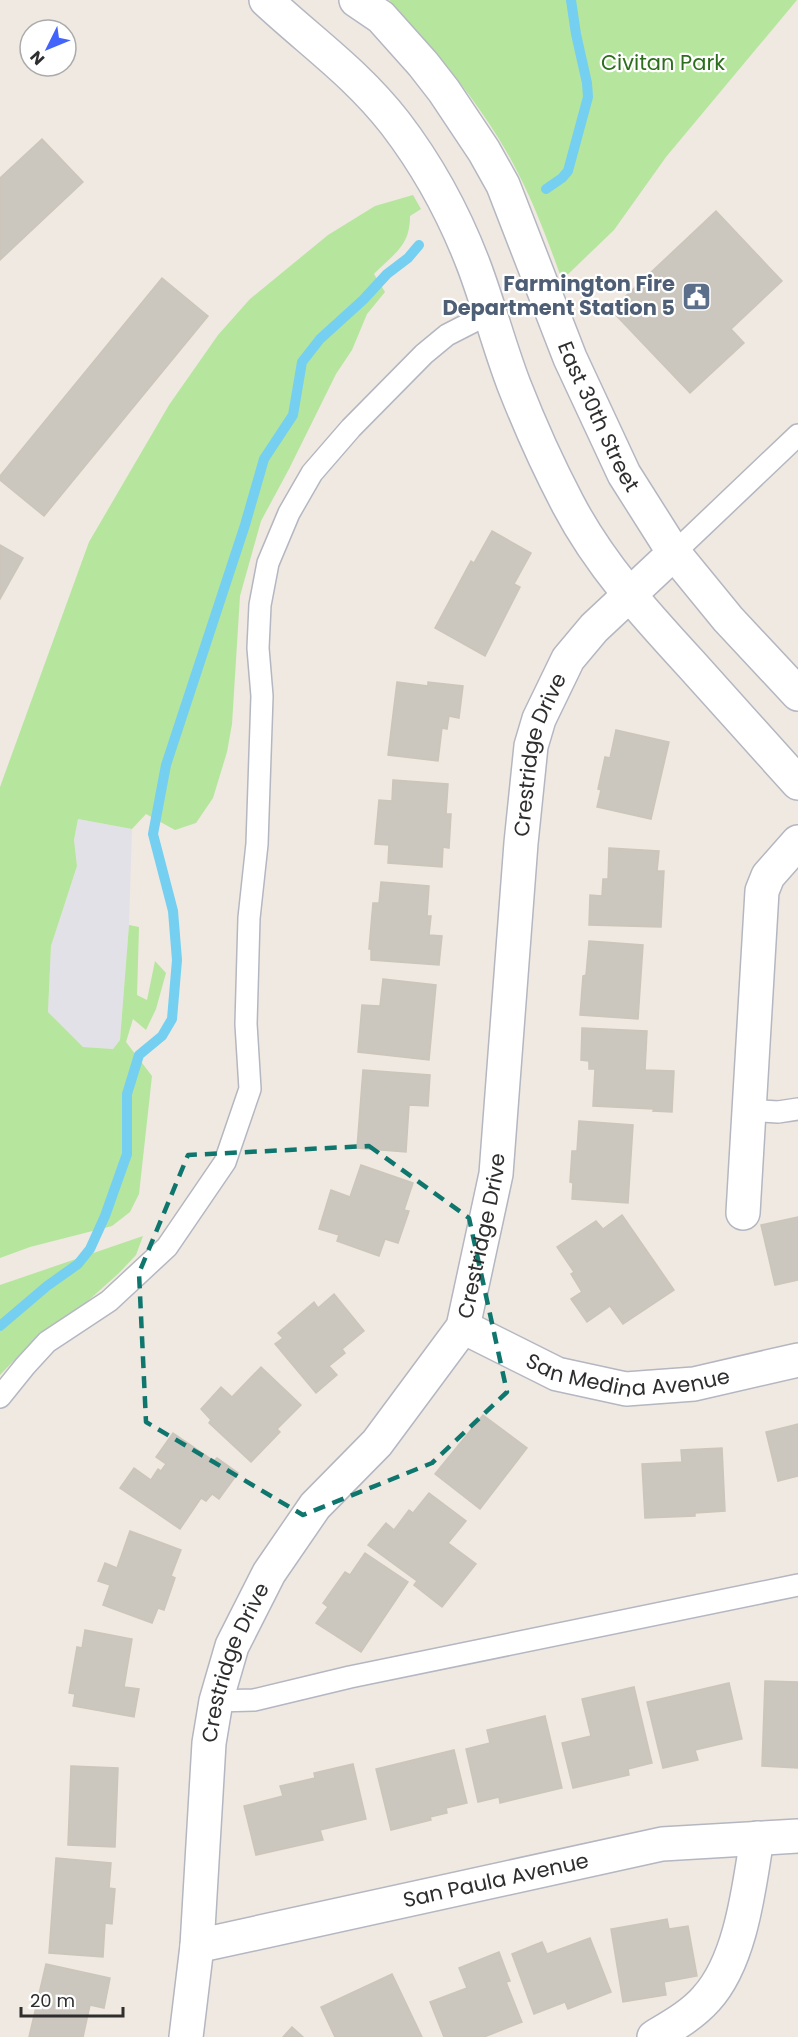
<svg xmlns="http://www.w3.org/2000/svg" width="798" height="2037" font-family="Poppins,sans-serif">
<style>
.industrial{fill:#e3e1e8}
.green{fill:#b6e59e}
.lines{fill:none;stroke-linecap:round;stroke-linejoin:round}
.stream{stroke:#75cff0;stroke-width:10}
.building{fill:#cbc7bf;stroke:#cbc5ba;stroke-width:1.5}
.lane-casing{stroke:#b4b7c1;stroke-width:24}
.street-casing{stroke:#b4b7c1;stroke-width:36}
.secondary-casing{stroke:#b4b7c1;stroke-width:36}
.lane{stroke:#fff;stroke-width:21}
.street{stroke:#fff;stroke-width:33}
.secondary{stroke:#fff;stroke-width:33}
.marked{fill:none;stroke:#0f766e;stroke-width:4.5;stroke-dasharray:12 8;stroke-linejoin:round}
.labels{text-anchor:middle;stroke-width:4.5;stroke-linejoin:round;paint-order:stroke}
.park-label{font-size:21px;fill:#2c6e1b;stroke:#fff}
.service-label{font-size:21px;font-weight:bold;fill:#4e5e75;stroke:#fff;text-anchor:end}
.street-label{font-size:21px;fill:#2e2e2e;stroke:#fff}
</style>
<rect width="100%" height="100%" fill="#efe9e1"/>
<polygon class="industrial" points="78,819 132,829 129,925 120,1040 113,1049 83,1047 48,1012 51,946 77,866 74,840"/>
<g class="green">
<path d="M389,0H797L666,157L614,230L562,280C549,244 536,208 518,173C486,109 437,53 389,0Z"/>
<path d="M413,195L421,209L410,216C410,247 394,253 374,274L385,292L367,314L352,350L336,374L289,469L261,521L240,596L232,724L227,752L213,798L196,823L175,830L146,814L132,829L78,819L74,840L77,866L51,946L48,1012L83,1047L113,1049L120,1040L129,925L139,927L137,995L147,1000L155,961L166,973L156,1009L146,1030L133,1019L126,1042L152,1076L139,1194L130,1212L112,1226L30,1247L0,1258V787L89,542L169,405L218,335L250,299L328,235L375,206Z"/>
<polygon points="143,1236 136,1255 119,1273 80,1308 33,1341 0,1375 0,1285"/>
</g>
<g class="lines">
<g class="stream">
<polyline points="546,189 562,178 568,171 588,97 587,83 576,34 571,0"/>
<polyline points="0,1326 47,1286 78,1264 90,1249 105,1216 127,1154 127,1094 139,1055 162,1036 172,1019 177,960 173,911 153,834 166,765 245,525 264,459 293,415 302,362 320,339 363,300 387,274 408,258 419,245"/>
</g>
</g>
<g class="building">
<polygon points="42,139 83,182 0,260 0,178"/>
<polygon points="716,211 782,281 731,329 744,343 690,393 611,310"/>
<polygon points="162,278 208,316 44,516 0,480 0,476"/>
<polygon points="492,531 531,553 514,584 520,587 485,656 435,628 471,561 474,563"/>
<polygon points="0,545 23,558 0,599"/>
<polygon points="397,682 428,686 428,682 463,686 459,718 449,716 447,729 442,728 438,761 388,755"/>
<polygon points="616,730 669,742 651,819 597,807 601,790 598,789 605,757 610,758"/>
<polygon points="393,780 448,784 446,814 451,814 449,848 443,847 442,867 388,863 389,845 375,844 379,800 392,801"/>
<polygon points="609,848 659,851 657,871 664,871 661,927 589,925 590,895 602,896 603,879 608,879"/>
<polygon points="381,882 429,886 427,916 431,916 429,935 442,936 439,965 371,960 371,949 369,949 373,903 379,903"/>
<polygon points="589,941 643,945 638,1019 580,1015 583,976 586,975"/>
<polygon points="383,979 436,985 429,1060 358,1052 362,1005 380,1006"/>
<polygon points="582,1028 647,1031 645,1070 674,1071 672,1112 653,1111 654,1109 593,1106 595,1069 589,1069 589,1061 581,1060"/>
<polygon points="363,1070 430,1075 428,1106 409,1105 406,1152 357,1148"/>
<polygon points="579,1121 633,1125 628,1203 572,1199 573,1183 570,1182 572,1151 577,1151"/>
<polygon points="361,1165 413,1183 404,1210 409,1211 398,1243 385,1239 379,1256 337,1241 339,1235 319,1229 331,1190 350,1197"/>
<polygon points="622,1215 674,1290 623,1324 610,1306 587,1322 571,1299 582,1292 571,1274 574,1272 557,1247 596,1221 603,1229"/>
<polygon points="798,1217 798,1280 775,1285 761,1225"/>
<polygon points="334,1294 364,1331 342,1349 345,1353 329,1366 337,1375 316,1393 275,1344 283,1338 278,1333 314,1302 318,1308"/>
<polygon points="261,1367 301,1405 277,1429 280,1432 251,1462 209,1423 211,1420 201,1409 221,1387 232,1397"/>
<polygon points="483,1415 527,1448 480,1509 435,1474"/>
<polygon points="798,1424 798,1476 778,1481 766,1432"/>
<polygon points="173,1433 214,1461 217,1458 238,1473 219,1499 212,1494 206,1501 201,1498 180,1529 120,1488 134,1468 151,1480 158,1469 161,1471 166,1464 156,1457"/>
<polygon points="722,1448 725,1511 695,1513 695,1516 645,1518 642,1464 682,1462 681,1450"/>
<polygon points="429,1493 466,1521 448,1543 476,1564 442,1607 414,1585 417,1581 368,1545 386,1523 394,1530 409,1510 413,1513"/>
<polygon points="130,1531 181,1550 171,1576 175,1578 164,1610 158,1608 152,1623 103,1605 110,1585 98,1581 105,1563 117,1568"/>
<polygon points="365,1553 408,1582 361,1652 316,1623 328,1607 323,1603 345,1572 350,1575"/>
<polygon points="85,1630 132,1639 124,1687 139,1689 134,1717 73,1706 75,1694 69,1693 77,1647 82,1648"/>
<polygon points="765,1681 798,1682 798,1768 762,1766"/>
<polygon points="729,1683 742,1739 695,1750 698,1760 663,1768 647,1702"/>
<polygon points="634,1687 652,1763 628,1769 629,1775 573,1788 562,1743 591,1736 582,1699"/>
<polygon points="545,1716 562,1788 500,1803 499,1797 478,1802 466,1749 490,1743 487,1730"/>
<polygon points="454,1750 467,1803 446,1808 447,1813 430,1817 431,1820 391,1830 376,1769"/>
<polygon points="353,1764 366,1819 320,1830 323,1840 256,1855 244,1806 283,1796 280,1786 315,1778 314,1773"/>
<polygon points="71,1766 118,1768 115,1847 68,1845"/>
<polygon points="56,1858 111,1863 109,1888 115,1889 112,1924 105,1923 103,1957 49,1953"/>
<polygon points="667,1919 669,1929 688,1926 697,1976 664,1982 666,1995 623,2002 611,1929"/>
<polygon points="590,1938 611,1992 568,2009 565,2002 534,2014 512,1954 542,1942 547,1954"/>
<polygon points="499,1952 510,1981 506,1982 522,2022 484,2037 444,2037 430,2002 467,1988 459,1968"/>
<polygon points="46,1964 110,1978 104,2008 90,2005 83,2037 29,2037"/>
<polygon points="392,1974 422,2037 335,2037 321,2007"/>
<polygon points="292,2027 303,2037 283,2037"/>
</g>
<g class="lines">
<defs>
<g id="lane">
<polyline points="674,553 798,435"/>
<polyline points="748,1110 778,1112 798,1109"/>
<polyline points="0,1397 25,1366 47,1342 109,1301 167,1247 225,1162 250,1089 246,1024 249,918 257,844 262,696 258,648 260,605 268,563 289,513 312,473 351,428 424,354 447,335 490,313"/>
<polyline points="216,1701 254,1700 350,1677 798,1585"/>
</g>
<g id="street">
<polyline points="743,1213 762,891 768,876 798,842"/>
<path id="s1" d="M463,1327L557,1374L626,1389L694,1384L798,1360"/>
<path id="s2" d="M197,1946L662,1844L798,1836"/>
<path id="s3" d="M186,2037L197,1946L209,1743L216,1701L232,1646L269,1573L315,1506L377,1443L463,1327L496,1174L521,843L531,746L539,719L568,659L594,628L674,553"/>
<path d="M654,2037C672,2026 692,2015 706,1999C741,1961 749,1888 757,1838"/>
</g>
<g id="secondary">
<path d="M266,0C311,42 356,73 395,123C428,166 455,216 474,266C489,306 499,346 514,385C530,426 548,466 568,504C600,565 645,614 691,664C727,704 762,743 798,783"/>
<path id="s4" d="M356,0L381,17L423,64L444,91L484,151L503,185L570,358L624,474L674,553L728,619L798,694"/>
</g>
</defs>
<use href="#lane" class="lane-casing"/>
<use href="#street" class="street-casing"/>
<use href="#secondary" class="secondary-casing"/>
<use href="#lane" class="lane"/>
<use href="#street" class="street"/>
<use href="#secondary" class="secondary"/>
</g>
<path class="marked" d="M369,1146L469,1218L507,1392L432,1463L303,1515L146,1422L139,1273L188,1155Z"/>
<defs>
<symbol id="civic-square" viewBox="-11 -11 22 22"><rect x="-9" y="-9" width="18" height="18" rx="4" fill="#5c6f8a" stroke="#fff"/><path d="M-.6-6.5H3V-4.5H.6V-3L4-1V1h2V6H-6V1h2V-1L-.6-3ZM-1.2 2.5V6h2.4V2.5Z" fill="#fff"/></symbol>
</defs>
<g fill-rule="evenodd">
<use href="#civic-square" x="680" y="280" width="33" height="33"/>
</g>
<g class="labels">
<g class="park-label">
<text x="663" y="70">Civitan Park</text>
</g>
<g class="service-label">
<text x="675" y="291">Farmington Fire<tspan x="675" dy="24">Department Station 5</tspan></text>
</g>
<g class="street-label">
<text dy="7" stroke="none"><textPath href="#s4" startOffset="489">East 30th Street</textPath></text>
<text dy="7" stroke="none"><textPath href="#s3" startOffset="1370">Crestridge Drive</textPath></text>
<text dy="7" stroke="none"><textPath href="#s3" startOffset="884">Crestridge Drive</textPath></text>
<text dy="7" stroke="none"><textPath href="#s1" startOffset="176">San Medina Avenue</textPath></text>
<text dy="7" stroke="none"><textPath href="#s3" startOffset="380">Crestridge Drive</textPath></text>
<text dy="7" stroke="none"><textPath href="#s2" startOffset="306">San Paula Avenue</textPath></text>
</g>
</g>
<g transform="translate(48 48) rotate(227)"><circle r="28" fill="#ffffff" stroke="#ababab" stroke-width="1.5"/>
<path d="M0-4.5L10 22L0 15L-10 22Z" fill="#4264fb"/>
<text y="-9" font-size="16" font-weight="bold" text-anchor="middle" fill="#2e2e2e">N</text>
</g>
<path d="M21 2007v9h102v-9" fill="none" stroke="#2e2e2e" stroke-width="3"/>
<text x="30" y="2007" font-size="18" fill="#2e2e2e" stroke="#ffffff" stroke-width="4.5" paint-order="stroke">20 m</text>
</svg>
